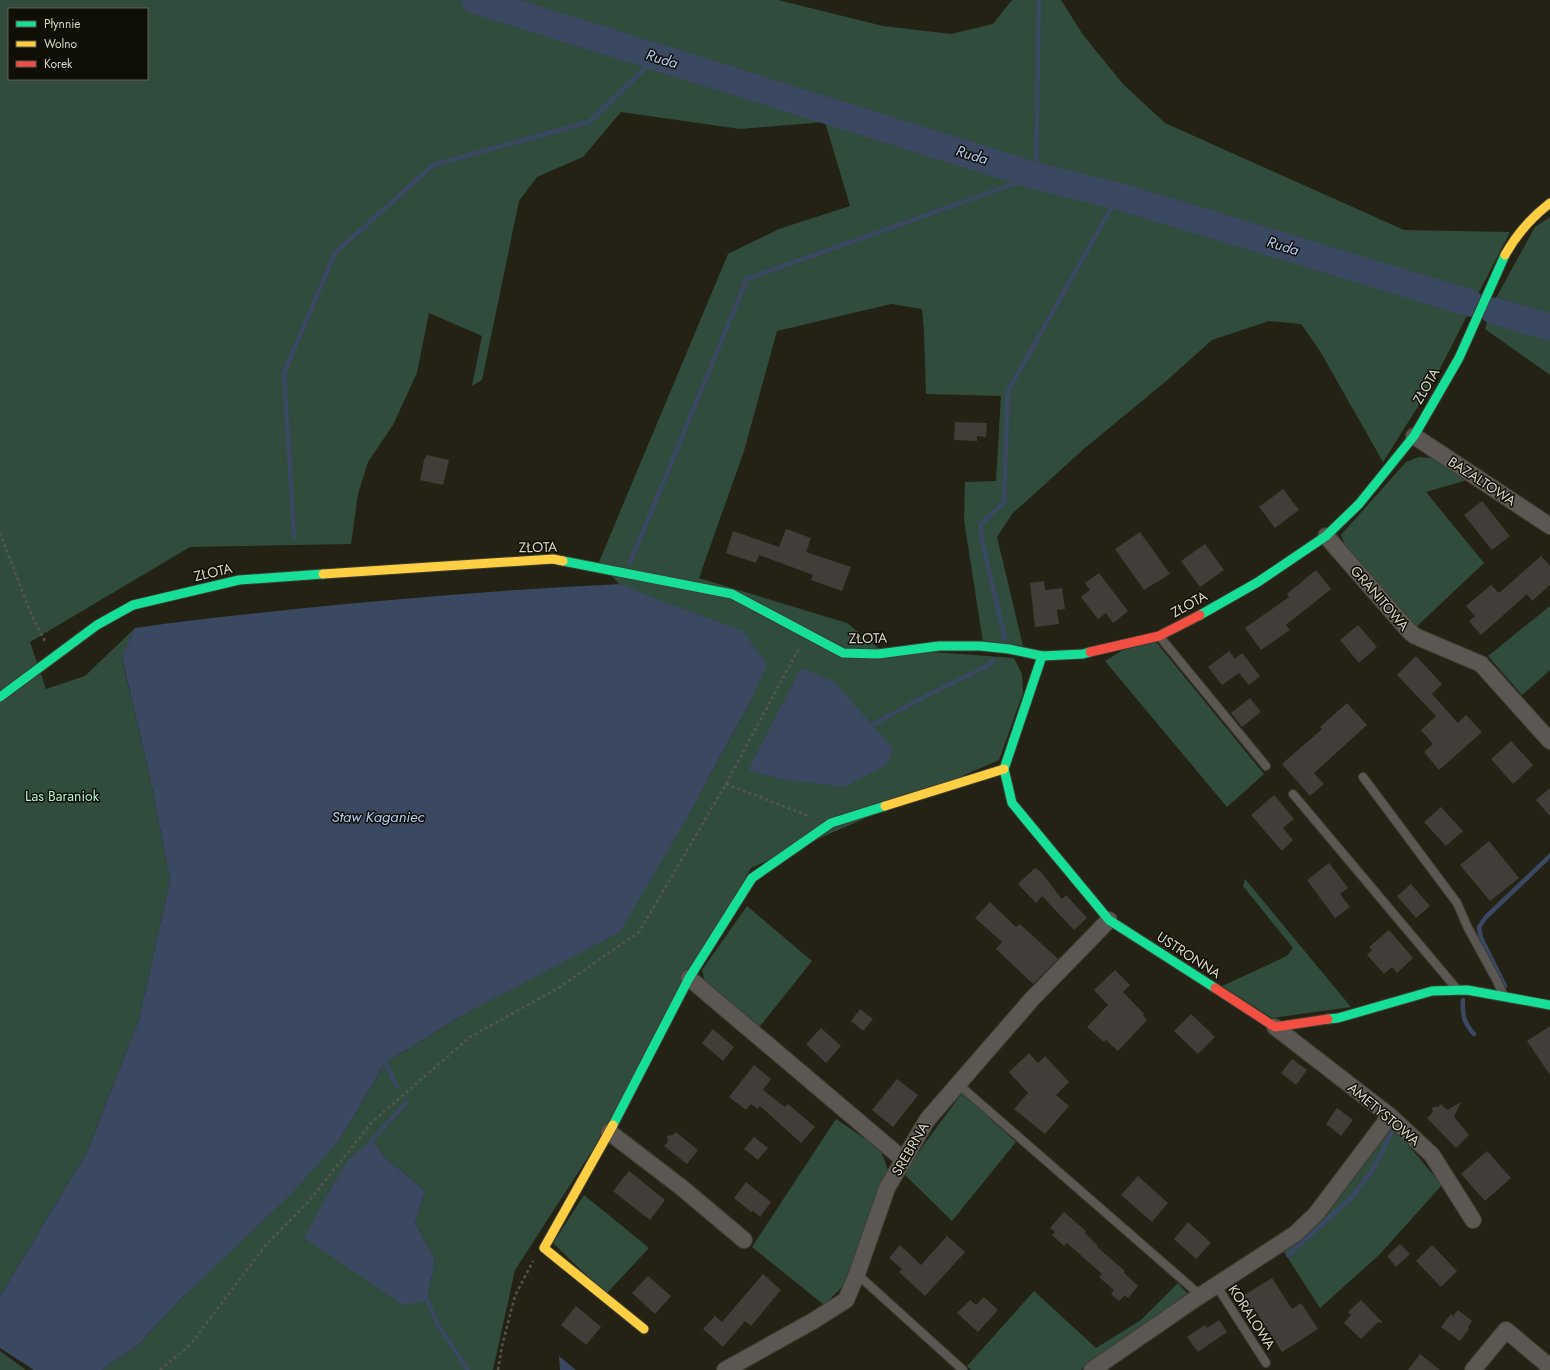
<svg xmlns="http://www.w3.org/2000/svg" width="1550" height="1370" font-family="Jost,sans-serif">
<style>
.green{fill:#304c3c;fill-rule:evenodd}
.water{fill:#3a4862}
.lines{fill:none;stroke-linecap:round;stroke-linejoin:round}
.stream{stroke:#3a4862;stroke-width:4.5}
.river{stroke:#3a4862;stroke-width:27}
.building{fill:#423d39}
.lane-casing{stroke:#3f3e33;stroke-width:10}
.street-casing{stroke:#3f3e33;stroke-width:18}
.fast-casing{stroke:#3f3e33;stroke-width:11}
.slow-casing{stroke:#3f3e33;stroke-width:11}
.jam-casing{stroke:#3f3e33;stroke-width:11}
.path{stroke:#57544f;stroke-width:2.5;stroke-dasharray:3 3;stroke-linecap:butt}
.lane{stroke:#5b5752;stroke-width:8}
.street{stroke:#5b5752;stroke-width:16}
.fast{stroke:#16e098;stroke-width:9}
.slow{stroke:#ffcf43;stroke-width:9}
.jam{stroke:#f24e42;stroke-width:9}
.labels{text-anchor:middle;stroke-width:3;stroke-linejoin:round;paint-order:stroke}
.street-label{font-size:14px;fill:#d7d5c7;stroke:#100f06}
.park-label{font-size:14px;fill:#b0f4d1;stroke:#100f06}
.water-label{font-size:15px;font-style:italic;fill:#b2cbf6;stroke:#100f06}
</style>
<rect width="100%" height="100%" fill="#242215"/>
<g class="green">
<path d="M0,0H778L883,26L951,34L993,24L1012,0H1061L1083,35L1123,84L1165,123L1404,230L1510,232L1431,386L1383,462L1320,351L1301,324L1269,321L1212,340L1165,382L1085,448L1012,514L997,537L1023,646L983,642L964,520L965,482L996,481L1001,396L926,394L924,331L922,309L891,304L777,331L744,451L699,578L847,623L878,648L1014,658L1022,674L1023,693L999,760L751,868L592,1151L515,1270L493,1370H102L137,1346L182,1298L339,1141L385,1063L470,1011L707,781L748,706L766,665L621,586L599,562L728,254L779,229L850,206L825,122L740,129L621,112L583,157L537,177L519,201L482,380L472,386L482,336L429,313L417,373L393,425L368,462L358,494L351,544L190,547L30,642L46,689L85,676L135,628L122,658L152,787L170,880L139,1019L87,1152L0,1296ZM9,9H147V79H9ZM372,1140L385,1157L425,1191L415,1222L435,1261L427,1300L322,1206L330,1190Z"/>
<polygon points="1550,217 1550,375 1485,329 1492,305 1535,227"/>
<polygon points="1419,457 1431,458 1467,480 1426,492 1484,563 1415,628 1397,611 1345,545 1341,535 1406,462"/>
<polygon points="1550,606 1550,670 1522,695 1488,656"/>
<polygon points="1156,642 1264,774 1227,807 1105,661 1123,650"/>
<polygon points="1245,879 1351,1007 1272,1018 1222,986 1287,956 1293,948 1243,886"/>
<polygon points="747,906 812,961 757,1030 706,986 702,970"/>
<polygon points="962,1093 1016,1142 952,1221 903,1173"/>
<polygon points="836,1119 880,1149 889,1172 842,1287 824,1305 752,1247"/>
<polygon points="1391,1128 1404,1140 1442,1185 1380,1254 1320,1308 1282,1249 1300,1241 1321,1220"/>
<polygon points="584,1195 649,1248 606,1294 553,1243"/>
<polygon points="1178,1283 1189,1295 1081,1370 971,1370 967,1366 1034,1291 1096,1348 1141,1320"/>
<polygon points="0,1351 26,1370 0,1370"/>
</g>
<g class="water">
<path d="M621,584L656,599L743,631L767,665L748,706L685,821L620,932L470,1011L385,1063L339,1141L290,1195L182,1298L137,1346L102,1370H34L0,1348V1296L87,1152L139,1019L170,880L152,787L122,657L135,628C188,620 241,615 295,609C403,598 512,589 621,584Z"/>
<polygon points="801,668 833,681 893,748 888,764 844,787 780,779 748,770"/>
<polygon points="372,1140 385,1157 425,1191 415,1222 435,1261 427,1300 405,1306 304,1238 330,1190 348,1160"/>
<polygon points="559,1356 576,1370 560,1370"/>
</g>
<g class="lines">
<g class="stream">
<polyline points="294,537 284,373 335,253 433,165 589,122 657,57"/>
<polyline points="630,563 747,279 1036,176 1039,0"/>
<polyline points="1005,639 981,536 981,524 1004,502 1008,391 1118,196"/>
<polyline points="872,725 920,699 989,665 993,660"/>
<polyline points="1505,986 1481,938 1479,927 1486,917 1550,856"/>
<path d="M1463,1000C1462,1015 1464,1023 1474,1034"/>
<polyline points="385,1063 397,1086"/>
<polyline points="372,1140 406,1103"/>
<polyline points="1288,1255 1353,1196 1373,1169 1394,1128"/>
<polyline points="427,1300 439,1327 468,1370"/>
</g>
<g class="river">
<polyline points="475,0 1036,176 1118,196 1470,303"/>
<polyline points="1494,311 1550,327"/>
</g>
</g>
<g class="building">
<polygon points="955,422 987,423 986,437 977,436 977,441 954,440"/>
<polygon points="427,455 449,460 443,485 420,480 424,460"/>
<polygon points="1283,489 1299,510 1275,528 1259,507"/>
<polygon points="1482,501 1510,536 1492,550 1464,515"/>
<polygon points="786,529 811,538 806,552 851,567 842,591 811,580 813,575 759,555 756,563 726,553 733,531 779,547"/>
<polygon points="1140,532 1170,574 1144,590 1115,549"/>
<polygon points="1205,544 1224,570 1200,587 1181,561"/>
<polygon points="1541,556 1550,566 1550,585 1532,601 1527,594 1481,635 1469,621 1475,616 1466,606 1491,585 1499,593"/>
<polygon points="1316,570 1331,589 1286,625 1290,630 1261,650 1245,628 1289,597 1287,594"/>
<polygon points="1099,573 1128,611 1113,623 1106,613 1098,619 1081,597 1090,590 1085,583"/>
<polygon points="1044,581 1045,590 1062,588 1065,609 1057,610 1059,624 1035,627 1030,583"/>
<polygon points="1358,625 1377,647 1359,663 1340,640"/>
<polygon points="1229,651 1235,659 1242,653 1260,676 1249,685 1239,673 1222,685 1208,667"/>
<polygon points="1416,656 1442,684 1432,694 1458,723 1466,715 1482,732 1439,770 1424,752 1433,744 1421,730 1436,716 1397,675"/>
<polygon points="1250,698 1261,712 1242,727 1231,713"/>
<polygon points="1347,703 1367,725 1314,773 1324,784 1310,796 1282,764 1322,729 1320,727"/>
<polygon points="1511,741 1533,765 1513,784 1491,759"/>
<polygon points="1550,788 1550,816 1536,800"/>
<polygon points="1274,795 1294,819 1283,828 1293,840 1282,851 1251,815"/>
<polygon points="1441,807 1463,831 1446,846 1424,822"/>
<polygon points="1489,841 1519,878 1490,901 1460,865"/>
<polygon points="1329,863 1348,888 1340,894 1350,907 1335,918 1307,880"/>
<polygon points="1035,868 1040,871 1062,899 1066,895 1087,918 1074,930 1042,896 1036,903 1018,884"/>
<polygon points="1411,884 1430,906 1416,918 1397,896"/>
<polygon points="990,902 1016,927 1020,924 1058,959 1033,984 996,949 1002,942 975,918"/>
<polygon points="1389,930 1413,958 1397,973 1392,967 1384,974 1367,955 1372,950 1369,947"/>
<polygon points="1115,970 1130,985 1123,992 1144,1014 1143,1016 1147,1020 1118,1051 1106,1040 1104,1042 1087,1027 1108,1005 1094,990"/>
<polygon points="860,1009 873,1019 863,1031 851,1021"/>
<polygon points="1191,1014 1215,1037 1198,1054 1174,1031"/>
<polygon points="1550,1026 1550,1075 1527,1041"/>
<polygon points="821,1028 841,1046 826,1063 806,1044"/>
<polygon points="713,1029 734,1047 723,1061 702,1043"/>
<polygon points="1029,1053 1038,1063 1045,1056 1069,1082 1056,1095 1069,1106 1045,1134 1014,1109 1028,1093 1009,1072"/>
<polygon points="1292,1059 1307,1070 1296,1085 1281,1073"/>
<polygon points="754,1065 771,1079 763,1090 785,1107 788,1104 815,1127 801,1143 760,1106 758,1109 751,1104 746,1110 729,1097"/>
<polygon points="897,1079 918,1095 893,1127 872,1110"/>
<polygon points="1461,1102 1454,1117 1469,1135 1456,1148 1427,1118 1433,1112 1432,1107 1438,1107 1441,1104 1447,1110"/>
<polygon points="1337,1108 1353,1120 1341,1136 1326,1124"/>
<polygon points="676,1132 698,1150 687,1164 664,1146 668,1142 667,1136 673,1135"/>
<polygon points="754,1137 768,1148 758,1160 744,1149"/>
<polygon points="1487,1151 1511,1178 1485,1201 1461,1174"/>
<polygon points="629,1171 665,1200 650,1220 613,1191"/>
<polygon points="1138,1176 1168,1203 1152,1222 1121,1195"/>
<polygon points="746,1182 771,1202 760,1217 753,1211 751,1212 734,1198"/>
<polygon points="1064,1212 1086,1231 1085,1233 1098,1246 1097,1247 1125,1271 1124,1273 1138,1286 1128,1298 1125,1295 1119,1301 1111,1294 1114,1290 1099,1277 1102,1274 1067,1243 1064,1246 1052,1235 1055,1232 1050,1228"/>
<polygon points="1188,1222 1211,1243 1196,1259 1174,1239"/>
<polygon points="947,1236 965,1252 925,1296 899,1272 902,1269 889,1258 900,1245 921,1265"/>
<polygon points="1400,1244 1410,1254 1396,1267 1387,1256"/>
<polygon points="1432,1245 1457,1271 1441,1287 1416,1261"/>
<polygon points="763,1274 781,1290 751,1326 745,1321 723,1347 703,1329 715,1316 722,1322"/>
<polygon points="648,1276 671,1296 655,1314 632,1293"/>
<polygon points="1272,1278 1292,1309 1301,1303 1318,1329 1282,1352 1255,1310 1251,1312 1241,1297"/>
<polygon points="984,1297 998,1310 978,1332 957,1313 970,1300 976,1305"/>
<polygon points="1361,1300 1383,1323 1378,1322 1361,1339 1344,1323 1351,1315 1348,1312"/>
<polygon points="576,1306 601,1327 586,1345 561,1325"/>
<polygon points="1458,1310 1472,1321 1468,1327 1469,1329 1460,1341 1441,1327 1451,1314 1453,1316"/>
<polygon points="1219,1320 1227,1332 1198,1352 1187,1337 1205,1325 1207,1328"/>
<polygon points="1420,1354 1440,1370 1408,1370"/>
</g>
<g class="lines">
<defs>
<g id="lane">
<polyline points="1160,637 1266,766"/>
<polyline points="1363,777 1457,903 1468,928 1496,979 1503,994"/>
<polyline points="1293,794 1456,988"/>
<polyline points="958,1084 1200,1295"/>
<polyline points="857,1274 963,1370"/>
<polyline points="1216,1285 1266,1363"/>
</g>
<g id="street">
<polyline points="1414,436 1550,526"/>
<polyline points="1326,536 1409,631 1415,636 1481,664 1550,741"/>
<polyline points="689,978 904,1160"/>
<polyline points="1275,1027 1390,1116 1432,1155 1473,1220"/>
<polyline points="609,1132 681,1187 744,1240"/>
<polyline points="725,1370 813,1321 846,1300 857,1274 887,1188 927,1120 1032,999 1109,920"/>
<polyline points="1092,1370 1195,1299 1295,1234 1316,1214 1390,1116"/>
<polyline points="1473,1370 1506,1330 1550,1367"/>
</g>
<g id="fast">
<polyline points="563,561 732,594 843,653 878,654 939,646 980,646 1009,649 1042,656 1083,654 1090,652"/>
<polyline points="1200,615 1258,582 1326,536 1359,504 1414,436 1459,358 1505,255"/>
<polyline points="1042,656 1004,769 1012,803 1109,920 1215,988"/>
<polyline points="0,697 97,625 133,605 239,580 323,574"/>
<polyline points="1328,1019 1338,1018 1432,991 1467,990 1550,1005"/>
<polyline points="613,1125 689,978 752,878 831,823 885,806"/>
</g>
<g id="slow">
<path d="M1505,255C1516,235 1532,217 1550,203"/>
<polyline points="323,574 553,559 563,561"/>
<polyline points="885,806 1004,769"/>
<polyline points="613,1125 544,1248 644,1329"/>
</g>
<g id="jam">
<polyline points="1090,652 1159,636 1200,615"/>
<polyline points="1215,988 1275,1027 1328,1019"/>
</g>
</defs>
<use href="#lane" class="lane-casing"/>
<use href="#street" class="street-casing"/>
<use href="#fast" class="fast-casing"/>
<use href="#slow" class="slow-casing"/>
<use href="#jam" class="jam-casing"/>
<g class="path">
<polyline points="0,533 32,616 45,641"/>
<polyline points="726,784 809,816"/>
<polyline points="160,1370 190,1345 265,1246 309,1201 372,1122 470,1037 560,987 639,932 726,784 799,648"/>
<polyline points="498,1370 502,1346 515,1296 533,1261"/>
</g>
<use href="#lane" class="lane"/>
<use href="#street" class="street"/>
<use href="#fast" class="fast"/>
<use href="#slow" class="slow"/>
<use href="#jam" class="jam"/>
</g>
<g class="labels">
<g class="street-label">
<text transform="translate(1426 386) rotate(-60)" y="5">ZŁOTA</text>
<text transform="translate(1482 481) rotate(33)" y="5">BAZALTOWA</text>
<text transform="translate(538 547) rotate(-1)" y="5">ZŁOTA</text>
<text transform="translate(213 572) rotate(-13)" y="5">ZŁOTA</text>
<text transform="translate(1380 598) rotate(49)" y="5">GRANITOWA</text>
<text transform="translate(1189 604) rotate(-29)" y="5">ZŁOTA</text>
<text transform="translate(868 638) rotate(-1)" y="5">ZŁOTA</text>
<text transform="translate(1189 955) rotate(33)" y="5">USTRONNA</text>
<text transform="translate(1384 1114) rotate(40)" y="5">AMETYSTOWA</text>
<text transform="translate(910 1149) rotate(-60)" y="5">SREBRNA</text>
<text transform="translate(1252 1317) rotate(57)" y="5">KORALOWA</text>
</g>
<g class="park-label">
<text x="62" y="801">Las Baraniok</text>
</g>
<g class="water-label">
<text transform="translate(662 59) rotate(17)" y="5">Ruda</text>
<text transform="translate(972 155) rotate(17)" y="5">Ruda</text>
<text transform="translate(1283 246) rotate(17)" y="5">Ruda</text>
<text x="378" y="822">Staw Kaganiec</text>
</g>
</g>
<rect x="8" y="8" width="140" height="72" fill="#100f06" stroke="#605e53"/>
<rect x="16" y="21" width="20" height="6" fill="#16e098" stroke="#605e53"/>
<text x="44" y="28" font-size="12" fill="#d7d5c7">Płynnie</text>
<rect x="16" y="41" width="20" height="6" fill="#ffcf43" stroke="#605e53"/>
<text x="44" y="48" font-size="12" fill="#d7d5c7">Wolno</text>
<rect x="16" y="61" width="20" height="6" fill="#f24e42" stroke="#605e53"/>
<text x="44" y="68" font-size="12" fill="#d7d5c7">Korek</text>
</svg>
